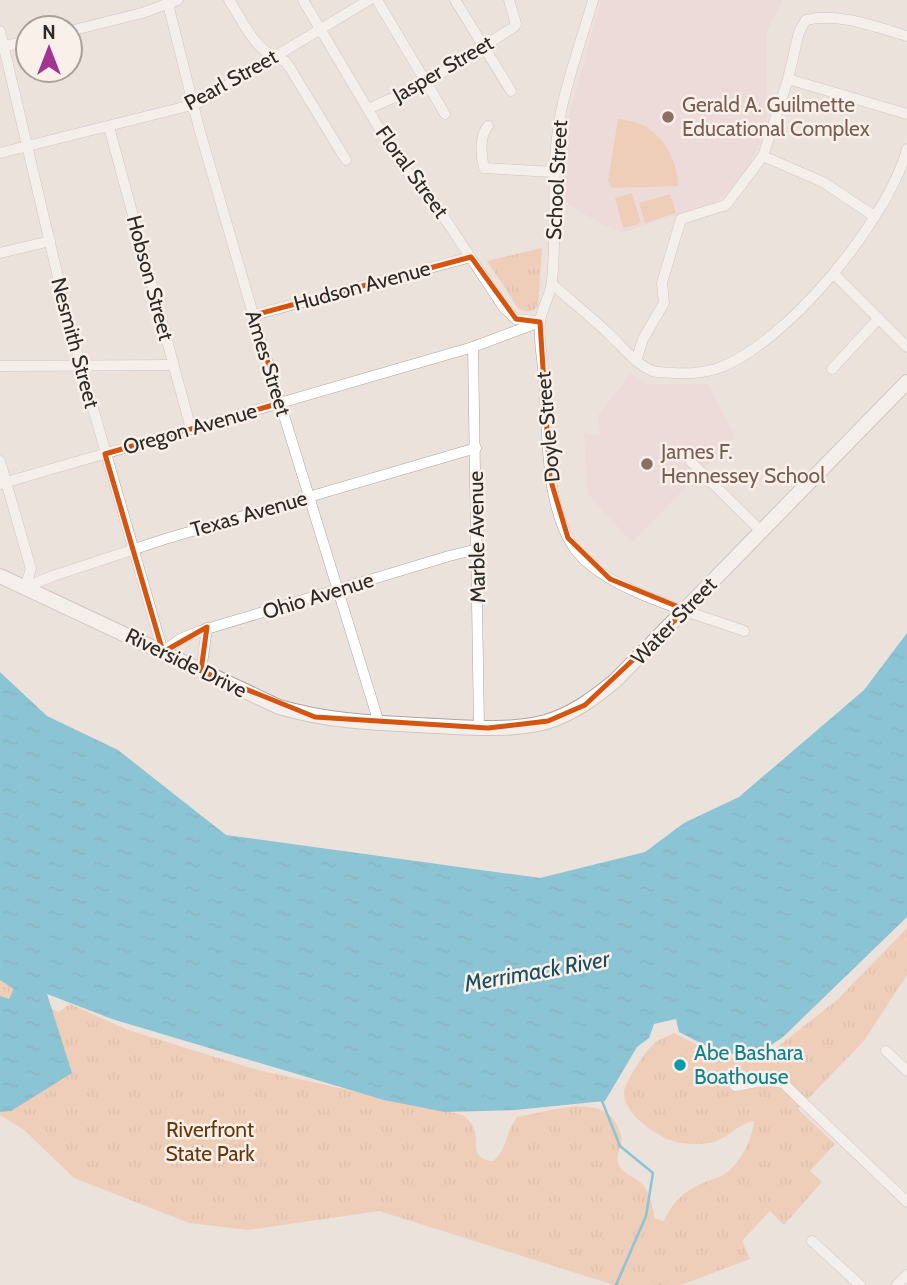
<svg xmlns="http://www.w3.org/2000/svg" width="907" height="1285" font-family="Cabin,sans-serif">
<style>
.education{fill:#eed3d5}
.green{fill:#f2b68e}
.park{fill:url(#park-tufts)}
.water{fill:url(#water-ripples)}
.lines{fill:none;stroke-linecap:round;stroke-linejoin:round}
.stream{stroke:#169fc9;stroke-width:2.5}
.minor-casing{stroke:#ada49e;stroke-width:11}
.secondary-casing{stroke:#ada49e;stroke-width:16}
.minor{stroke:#fff;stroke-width:10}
.secondary{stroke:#fff;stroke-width:14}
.marked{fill:none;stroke:#d5540f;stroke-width:5;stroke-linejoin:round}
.education-dot{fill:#8d6e63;stroke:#f9f0e9;stroke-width:2.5}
.culture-dot{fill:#0f9aa8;stroke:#f9f0e9;stroke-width:2.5}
.labels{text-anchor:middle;stroke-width:5;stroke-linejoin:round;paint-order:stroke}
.street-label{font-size:21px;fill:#2c2926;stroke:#f9f0e9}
.education-label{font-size:21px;fill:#785e54;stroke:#f9f0e9;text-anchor:start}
.culture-label{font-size:21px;fill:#0d838f;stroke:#f9f0e9;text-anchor:start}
.park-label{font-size:21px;fill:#693609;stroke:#f9f0e9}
.water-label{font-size:23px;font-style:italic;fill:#1b4d5f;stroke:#f9f0e9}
</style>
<defs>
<pattern id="park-tufts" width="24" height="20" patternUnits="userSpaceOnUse" patternTransform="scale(1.75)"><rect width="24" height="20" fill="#f2b68e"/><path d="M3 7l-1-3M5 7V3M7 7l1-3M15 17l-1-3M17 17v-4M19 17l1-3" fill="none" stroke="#d09c7a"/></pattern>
<pattern id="water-ripples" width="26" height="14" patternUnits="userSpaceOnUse" patternTransform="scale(1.75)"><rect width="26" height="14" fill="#169fc9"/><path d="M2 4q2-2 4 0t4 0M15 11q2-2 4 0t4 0" fill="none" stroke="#1482a3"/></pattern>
</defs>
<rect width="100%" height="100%" fill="#ece2dc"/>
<g class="education">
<polygon points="601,0 783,0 767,31 767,128 744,177 716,202 699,209 624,232 604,226 563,201 565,130"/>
<polygon points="631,373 645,384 708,384 735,436 632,543 587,493 584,432 600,436 598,415"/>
</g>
<g class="green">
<path d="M618,119C654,121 677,150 678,186L612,188L608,181Z"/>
<polygon points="632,193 641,223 623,228 615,198"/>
<polygon points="670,194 676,213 645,223 639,203"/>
</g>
<g class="park">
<path d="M542,248L538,306C532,313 526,313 518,308L487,261Z"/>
<path d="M907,928V975L863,1042L798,1109L835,1144L810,1171L822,1182L784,1225L770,1211L742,1241L750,1259L681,1285H614L379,1211L248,1230L189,1223L74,1178L24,1130L0,1115V978L35,1002L59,1012L70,1004L128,1030L258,1070L463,1115C467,1119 473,1123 474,1129C479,1146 470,1159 493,1161C507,1150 506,1131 517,1117C549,1112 611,1088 621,1136C624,1147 613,1154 620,1167C625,1174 630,1175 637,1180C650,1188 652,1205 655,1219L664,1221C671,1204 684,1191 701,1184C709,1180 719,1178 726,1173C741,1163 753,1137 754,1121C733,1125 727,1143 702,1144C695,1144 687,1144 680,1143C660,1139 623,1115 624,1092C625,1082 647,1048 655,1043C660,1038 668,1036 674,1033L715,1054L745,1061L762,1059L838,999Z"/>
</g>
<polygon class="water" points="907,633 907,917 783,1037 752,1058 714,1050 679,1032 676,1019 654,1024 649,1038 637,1047 605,1101 515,1110 445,1112 384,1100 112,1019 47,994 72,1073 11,1111 0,1112 0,996 9,999 14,989 0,980 0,672 47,716 118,750 226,835 540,878 645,852 684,823 739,797 864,690"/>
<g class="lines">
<polyline class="stream" points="602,1101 620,1146 653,1173 646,1216 616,1285"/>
<defs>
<g id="minor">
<polyline points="167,0 199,128 260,338 379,723"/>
<path d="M229,0C244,23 256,54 285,61L290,68L346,160"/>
<polyline points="303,0 398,160 413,179 426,190 504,308 516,319 536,321"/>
<polyline points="377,0 445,114"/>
<polyline points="455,0 511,91"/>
<path d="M593,0C583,35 570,71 562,107C549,164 558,223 552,281C551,295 542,307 540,321C538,339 543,361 544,379C548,430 544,512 578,553C611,592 695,613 744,631"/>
<polyline points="0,31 70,328 163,652 180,639 200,631 449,556 478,549"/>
<polyline points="70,31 142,13 178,0"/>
<polyline points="1,47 28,41"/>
<polyline points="788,79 907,114"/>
<polyline points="368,109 426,83 514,27 516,24 509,0"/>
<path d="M488,126C479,136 481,156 484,168L554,172"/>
<polyline points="109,127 191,429"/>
<polyline points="0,153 196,104 369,0"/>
<polyline points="763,156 823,182 874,216"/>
<polyline points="0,253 50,241"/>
<polyline points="835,275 907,347"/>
<path d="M552,284C571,301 590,316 608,333C622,346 635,364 653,371C658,373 667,372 674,373C688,374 701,373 716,369C786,345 888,220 907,149"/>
<polyline points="254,315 471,257"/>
<polyline points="473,347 479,728"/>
<path d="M636,361L643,339L664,303L662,283L681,219L726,205L763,156L788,79L799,32L806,20C839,12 875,27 907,36"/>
<polyline points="0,366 173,365"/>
<polyline points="832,369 879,318"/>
<polyline points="0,461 31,569 25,587"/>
<polyline points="691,462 762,532"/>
<polyline points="0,484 473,347 540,322"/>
<polyline points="25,587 53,576 165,539 476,448"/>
<polyline points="201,671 207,628"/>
<polyline points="886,1051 907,1071"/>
<polyline points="735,1086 768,1080 783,1083 907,1202"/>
<polyline points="812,1241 860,1285"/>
<polyline points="897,1285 907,1275"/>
</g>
<path id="secondary" d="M0,576L279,707C335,723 381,723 439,726C474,728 512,731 546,722C573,714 594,698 615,681L907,382"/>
</defs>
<use href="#minor" class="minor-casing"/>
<use href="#secondary" class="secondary-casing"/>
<use href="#minor" class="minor"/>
<use href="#secondary" class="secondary"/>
</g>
<path d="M0 0H907V1285H0ZM471,257L516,319L540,322L550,478L568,538L610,579L686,610L585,705L548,721L488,728L315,717L201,671L207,627L163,652L105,454L280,403L254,315Z" fill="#ece2dc" fill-opacity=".55" fill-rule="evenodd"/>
<path class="marked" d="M471,257L516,319L540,322L550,478L568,538L610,579L686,610L585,705L548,721L488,728L315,717L201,671L207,627L163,652L105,454L280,403L254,315Z"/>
<g class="education-dot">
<circle cx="668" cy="117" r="7"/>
<circle cx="647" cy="464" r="7"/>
</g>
<circle class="culture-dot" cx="680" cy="1065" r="7"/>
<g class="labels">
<g class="street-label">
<text transform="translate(443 69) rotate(-30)" y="7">Jasper Street</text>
<text transform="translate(231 80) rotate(-29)" y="7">Pearl Street</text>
<text transform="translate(412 172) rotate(54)" y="7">Floral Street</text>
<text transform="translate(557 180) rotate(-87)" y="7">School Street</text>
<text transform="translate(150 278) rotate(75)" y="7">Hobson Street</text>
<text transform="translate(362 286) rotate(-15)" y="7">Hudson Avenue</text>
<text transform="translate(75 343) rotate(75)" y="7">Nesmith Street</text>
<text transform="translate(268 363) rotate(73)" y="7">Ames Street</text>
<text transform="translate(548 427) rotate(-95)" y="7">Doyle Street</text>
<text transform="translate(190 429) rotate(-16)" y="7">Oregon Avenue</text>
<text transform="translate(249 514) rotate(-16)" y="7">Texas Avenue</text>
<text transform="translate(477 537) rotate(-91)" y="7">Marble Avenue</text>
<text transform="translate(318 596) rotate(-17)" y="7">Ohio Avenue</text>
<text transform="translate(674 621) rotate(-46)" y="7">Water Street</text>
<text transform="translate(186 663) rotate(26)" y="7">Riverside Drive</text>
</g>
<g class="education-label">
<text x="682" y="112">Gerald A. Guilmette<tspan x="682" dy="24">Educational Complex</tspan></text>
<text x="661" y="459">James F.<tspan x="661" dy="24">Hennessey School</tspan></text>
</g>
<g class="culture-label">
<text x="694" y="1060">Abe Bashara<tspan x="694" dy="24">Boathouse</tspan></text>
</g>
<g class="park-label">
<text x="210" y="1137">Riverfront<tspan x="210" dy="24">State Park</tspan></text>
</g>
<g class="water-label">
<text transform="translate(537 971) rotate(-10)" y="8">Merrimack River</text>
</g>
</g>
<g transform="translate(49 49)"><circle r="33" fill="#f9f0e9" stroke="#a7a09b" stroke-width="2"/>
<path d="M0-5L12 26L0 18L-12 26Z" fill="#a23492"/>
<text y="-10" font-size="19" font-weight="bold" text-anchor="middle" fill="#2c2926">N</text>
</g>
</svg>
